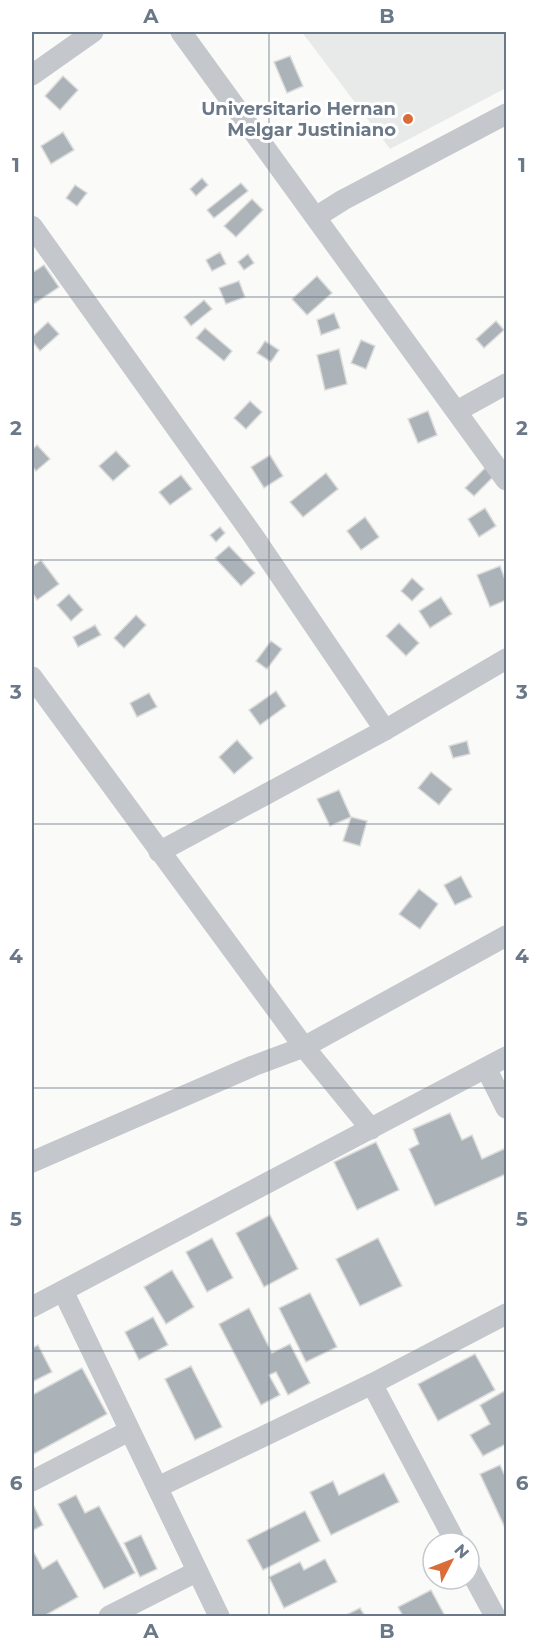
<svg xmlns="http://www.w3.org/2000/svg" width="538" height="1648" font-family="Montserrat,sans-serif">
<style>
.built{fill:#e8e9e9}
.building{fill:#abb2b8;stroke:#dcdcda;stroke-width:1.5}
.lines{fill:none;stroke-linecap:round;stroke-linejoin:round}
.street{stroke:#c4c7cb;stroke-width:21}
.grid{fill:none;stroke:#6b7887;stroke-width:1.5;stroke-opacity:0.55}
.poi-dot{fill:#d96c39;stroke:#fff;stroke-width:2}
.labels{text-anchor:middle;stroke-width:6;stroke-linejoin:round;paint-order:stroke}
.poi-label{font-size:18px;font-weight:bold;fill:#6b7887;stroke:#fff;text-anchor:end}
.neatline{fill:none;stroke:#6b7887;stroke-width:2}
.grid-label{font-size:20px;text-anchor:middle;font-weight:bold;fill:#6b7887}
</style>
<rect width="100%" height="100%" fill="#fafaf8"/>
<polygon class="built" points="302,32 506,32 506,88 390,149"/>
<g class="building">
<polygon points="290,56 303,86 287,93 274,62"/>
<polygon points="63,76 78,90 60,110 45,96"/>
<polygon points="63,132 74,150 51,164 41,146"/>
<polygon points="202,178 208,185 196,196 190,189"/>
<polygon points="241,183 248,191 214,218 207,210"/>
<polygon points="75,185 87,193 77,206 66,198"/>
<polygon points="252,199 263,210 236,237 224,226"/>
<polygon points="220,252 226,264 212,271 206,260"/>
<polygon points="248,254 254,263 244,270 238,262"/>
<polygon points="44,265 59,287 32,305 32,273"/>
<polygon points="317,276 332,293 307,315 292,299"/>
<polygon points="239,281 245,297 226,304 219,288"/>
<polygon points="204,300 212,309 191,326 184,317"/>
<polygon points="334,313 340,328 321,335 317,320"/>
<polygon points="496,321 504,330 484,348 476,339"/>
<polygon points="48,322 59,334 40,351 32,341 32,337"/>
<polygon points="205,328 232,351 224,361 196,338"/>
<polygon points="361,340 375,346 366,369 351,363"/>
<polygon points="265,341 279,350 271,362 257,353"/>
<polygon points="339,349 347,384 325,390 317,355"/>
<polygon points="250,401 262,412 246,429 234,418"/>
<polygon points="428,411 437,435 418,443 408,419"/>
<polygon points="37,445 50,459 36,471 32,466 32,450"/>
<polygon points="116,451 130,466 113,481 99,466"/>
<polygon points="270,455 283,476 264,488 251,467"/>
<polygon points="487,466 495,475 474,496 465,488"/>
<polygon points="326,473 338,489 303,517 290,502"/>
<polygon points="181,475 192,489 170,505 159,492"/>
<polygon points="485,508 496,526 479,537 468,519"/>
<polygon points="365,517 379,537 361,550 347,531"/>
<polygon points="220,527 225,533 216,542 210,535"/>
<polygon points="229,546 255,573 241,586 215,558"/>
<polygon points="41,560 59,584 37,600 32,592 32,567"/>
<polygon points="500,566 506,582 506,600 490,607 477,575"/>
<polygon points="412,578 424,589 412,601 401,591"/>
<polygon points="69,594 83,610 71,621 57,605"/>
<polygon points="441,597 452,614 430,628 419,611"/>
<polygon points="136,615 146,625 124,648 114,638"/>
<polygon points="399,623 419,643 406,656 386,636"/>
<polygon points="95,625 101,635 78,647 73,637"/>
<polygon points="271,641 282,649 267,669 256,661"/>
<polygon points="276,691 286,706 260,725 249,710"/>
<polygon points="149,693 157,707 137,717 130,703"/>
<polygon points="237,740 253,758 234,774 219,757"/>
<polygon points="467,741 470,754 453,758 449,746"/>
<polygon points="431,772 452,789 439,805 418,788"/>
<polygon points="339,790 351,817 330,826 317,799"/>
<polygon points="351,817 367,821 360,846 343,841"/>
<polygon points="461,876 472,897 455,905 444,885"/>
<polygon points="419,889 438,904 420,929 399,914"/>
<polygon points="450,1113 462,1140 472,1135 482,1159 506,1148 506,1174 435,1206 409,1149 419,1144 413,1129"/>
<polygon points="376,1142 399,1190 357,1210 334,1162"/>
<polygon points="270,1215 298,1269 264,1287 236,1233"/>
<polygon points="212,1238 233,1278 207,1292 186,1252"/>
<polygon points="378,1238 402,1286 360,1306 336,1259"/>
<polygon points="172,1270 194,1307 166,1324 144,1287"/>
<polygon points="310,1293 337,1347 306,1362 279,1308"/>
<polygon points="249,1308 272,1353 290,1344 310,1383 288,1395 276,1372 269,1375 280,1395 261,1405 219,1324"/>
<polygon points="153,1317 168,1345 139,1360 125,1332"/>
<polygon points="38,1345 52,1372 32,1382 32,1348"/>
<polygon points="475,1354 495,1390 438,1421 418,1384"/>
<polygon points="191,1366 222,1427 195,1440 165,1379"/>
<polygon points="82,1368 107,1414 32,1455 32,1395"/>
<polygon points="506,1390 506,1444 483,1456 470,1435 490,1424 480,1405"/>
<polygon points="500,1465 506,1478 506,1530 480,1474"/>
<polygon points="384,1473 399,1502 331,1535 310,1492 333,1481 339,1495"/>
<polygon points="76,1495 85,1513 99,1506 135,1573 104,1589 58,1504"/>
<polygon points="32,1502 43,1525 32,1531"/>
<polygon points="305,1511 320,1541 263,1570 247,1540"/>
<polygon points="141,1535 157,1569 140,1577 124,1543"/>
<polygon points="32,1549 43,1569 57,1560 78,1597 44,1616 32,1616"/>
<polygon points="325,1559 337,1582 284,1608 269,1577 300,1562 304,1570"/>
<polygon points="431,1590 445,1616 403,1616 398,1607"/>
<polygon points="360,1608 365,1616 344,1616"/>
</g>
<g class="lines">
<g class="street">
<polyline points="181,32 506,480"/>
<polyline points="32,75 93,32"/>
<polyline points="316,217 343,200 506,114"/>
<polyline points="32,226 252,534 385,730"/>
<polyline points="457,411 506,384"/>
<polyline points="32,677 304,1047 506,936"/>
<polyline points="159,852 385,730 506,659"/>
<polyline points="486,1068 506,1108"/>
<polyline points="32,1162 253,1066 304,1047 371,1129"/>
<polyline points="63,1291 219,1616"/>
<polyline points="32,1307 506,1057"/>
<polyline points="372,1384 456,1543"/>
<polyline points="32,1481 129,1431"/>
<polyline points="158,1487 372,1384 506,1314"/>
<polyline points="469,1568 495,1616"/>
<polyline points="109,1616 196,1572"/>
</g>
</g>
<path class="grid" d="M269,32V1616M32,297H506M32,560H506M32,824H506M32,1088H506M32,1351H506"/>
<circle class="poi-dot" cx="408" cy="119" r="6"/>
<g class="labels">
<g class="poi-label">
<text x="396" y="115">Universitario Hernan<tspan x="396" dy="21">Melgar Justiniano</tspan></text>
</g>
</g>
<rect width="538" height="1648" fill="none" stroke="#ffffff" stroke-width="66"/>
<g transform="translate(451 1561) rotate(48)"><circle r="28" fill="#ffffff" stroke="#c4c9cf" stroke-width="1.5"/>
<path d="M0-4.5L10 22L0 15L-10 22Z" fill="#d96c39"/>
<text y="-9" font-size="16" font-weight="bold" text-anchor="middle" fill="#6b7887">N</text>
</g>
<rect x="33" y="33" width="472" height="1582" class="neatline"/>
<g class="grid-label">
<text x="151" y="23">A</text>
<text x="387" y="23">B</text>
<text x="16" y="172">1</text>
<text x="522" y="172">1</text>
<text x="16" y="435">2</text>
<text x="522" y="435">2</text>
<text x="16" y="699">3</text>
<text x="522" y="699">3</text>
<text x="16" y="963">4</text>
<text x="522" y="963">4</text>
<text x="16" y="1226">5</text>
<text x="522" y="1226">5</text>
<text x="16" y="1490">6</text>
<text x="522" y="1490">6</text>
<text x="151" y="1638">A</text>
<text x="387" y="1638">B</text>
</g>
</svg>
